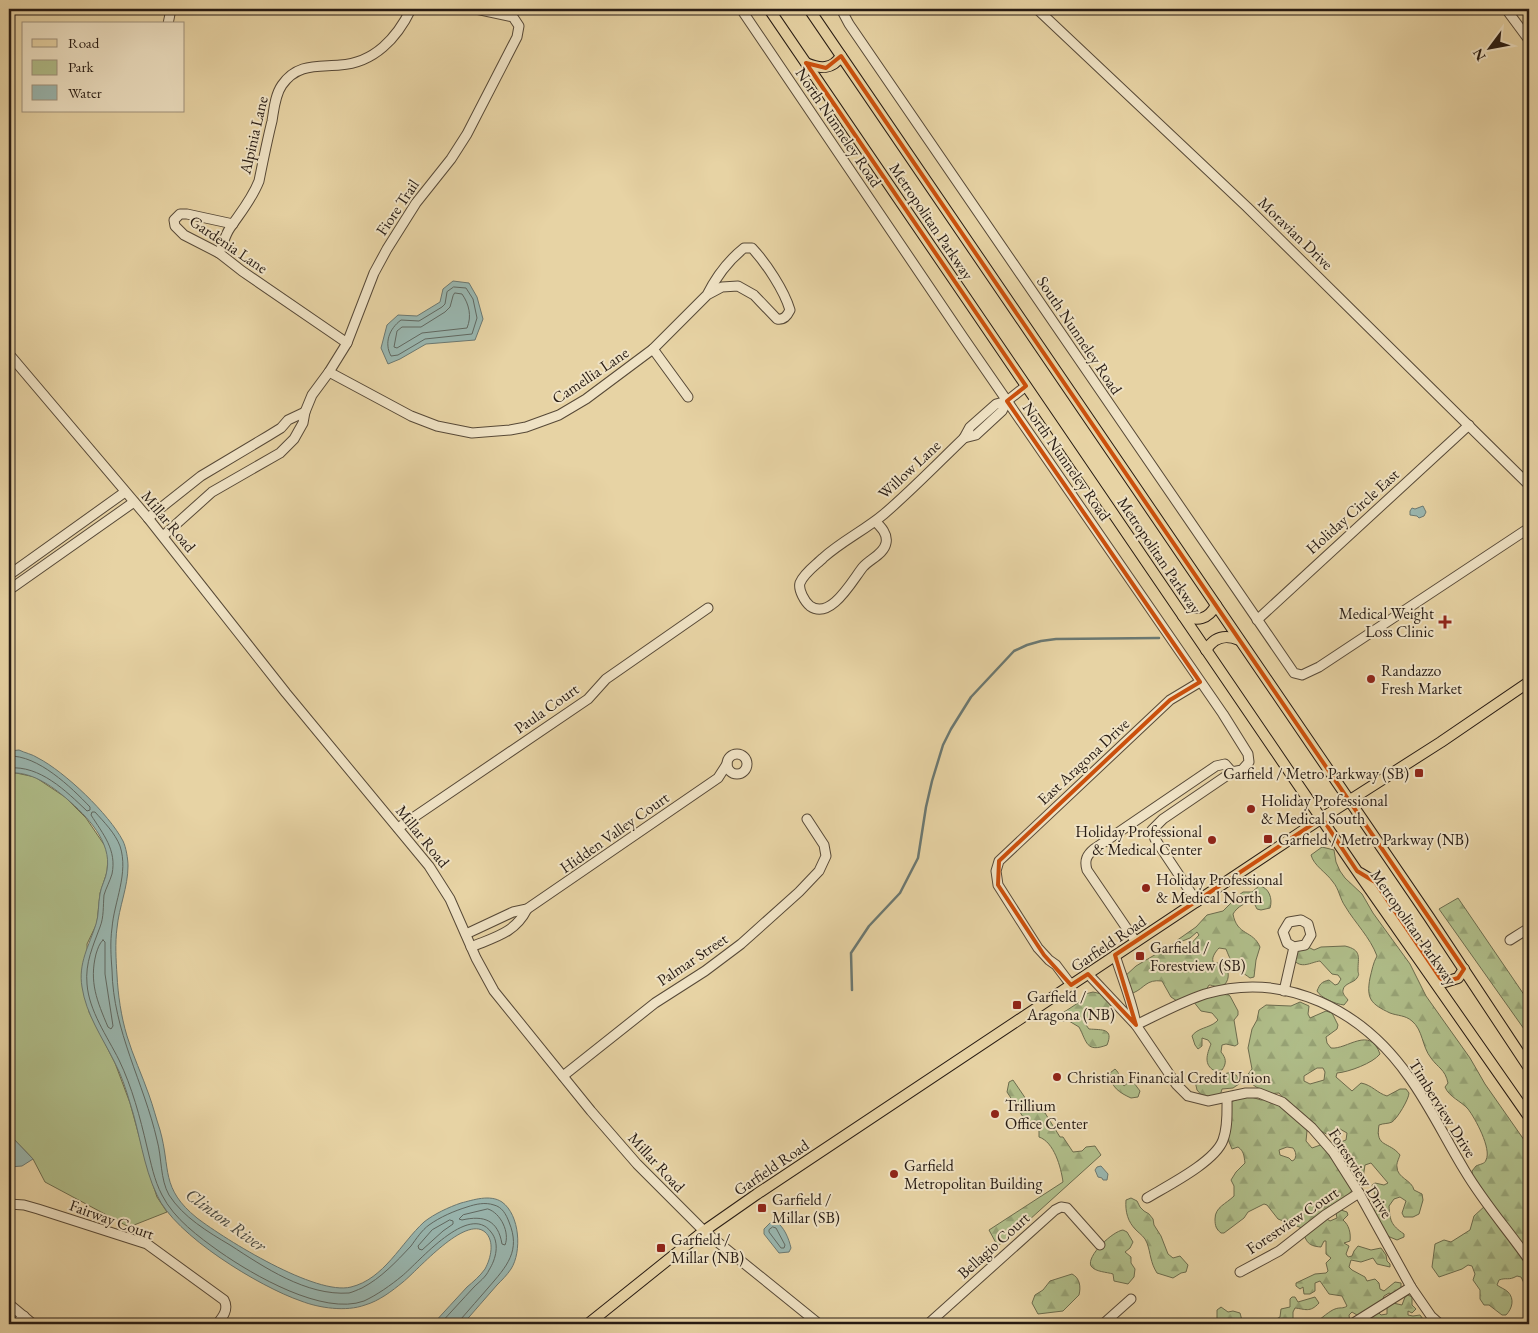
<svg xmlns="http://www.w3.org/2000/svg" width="1538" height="1333" font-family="'EB Garamond',serif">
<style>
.green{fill:#b0be8a;stroke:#6c6c4e}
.forest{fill:url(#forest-firs);stroke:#6c6c4e;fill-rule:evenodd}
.water{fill:#99b6af;stroke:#6b7871}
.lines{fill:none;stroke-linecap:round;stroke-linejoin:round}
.shore{stroke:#606861;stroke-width:1}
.stream{stroke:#6b7871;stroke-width:2.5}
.minor-casing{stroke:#574937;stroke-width:11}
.major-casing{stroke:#271b13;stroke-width:12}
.minor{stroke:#efe2c4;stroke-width:9}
.major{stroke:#e7d3a4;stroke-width:10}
.marked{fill:none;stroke:#cb500d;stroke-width:4;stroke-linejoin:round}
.poi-dot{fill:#8f2418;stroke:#efe2c4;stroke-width:2}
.labels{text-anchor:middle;stroke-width:4;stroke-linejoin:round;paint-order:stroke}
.street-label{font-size:16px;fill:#271b13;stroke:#efe2c4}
.poi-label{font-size:16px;fill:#271b13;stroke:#efe2c4;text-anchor:start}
.water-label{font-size:18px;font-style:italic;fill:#494a42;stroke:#efe2c4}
</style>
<defs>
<pattern id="forest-firs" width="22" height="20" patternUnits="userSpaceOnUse" patternTransform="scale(1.25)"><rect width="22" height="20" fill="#b0be8a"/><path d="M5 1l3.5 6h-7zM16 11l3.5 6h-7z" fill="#97a376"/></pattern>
</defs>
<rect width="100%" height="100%" fill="#e7d3a4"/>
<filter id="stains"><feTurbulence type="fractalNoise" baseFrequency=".004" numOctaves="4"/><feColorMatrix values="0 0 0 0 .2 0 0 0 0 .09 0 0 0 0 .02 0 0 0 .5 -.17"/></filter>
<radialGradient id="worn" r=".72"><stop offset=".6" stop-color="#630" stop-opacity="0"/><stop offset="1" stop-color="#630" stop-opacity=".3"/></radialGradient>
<polygon class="green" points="9,773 16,773 35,777 65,797 86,818 105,846 108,856 107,872 100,893 97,923 87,944 89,1012 115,1063 130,1103 150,1176 157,1197 167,1212 129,1227 45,1182 33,1159 9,1134"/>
<g class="forest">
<path d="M1322,847L1334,850L1336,862L1340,871L1345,878L1362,894L1373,913L1410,964L1426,996L1470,1058L1485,1084L1529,1147V1293L1521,1277L1517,1276C1508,1281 1507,1277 1499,1280L1497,1285C1501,1288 1505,1289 1508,1292C1515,1299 1512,1309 1506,1315H1502L1489,1305H1484L1480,1299V1290L1473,1280L1475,1274L1472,1266L1468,1265L1462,1269L1439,1277L1432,1267L1435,1244L1444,1240L1451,1242L1470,1230L1474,1216L1486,1205L1473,1177L1472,1171L1476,1166C1480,1164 1485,1164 1486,1160C1492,1149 1475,1118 1468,1109C1461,1101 1449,1097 1445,1087L1448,1083C1445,1069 1438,1068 1431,1058C1422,1047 1423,1030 1412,1021C1405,1015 1398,1016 1390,1013C1371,1004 1366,999 1370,978C1372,970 1373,963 1377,956C1370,937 1355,923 1345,906C1340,899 1339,889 1333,882C1326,872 1314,866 1311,855Z"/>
<path d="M1259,886C1269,887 1273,899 1270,908L1261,910L1257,909L1254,903C1246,901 1237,907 1233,914C1237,936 1253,930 1260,947L1256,960L1254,977L1250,978C1235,967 1233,967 1226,949L1219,948C1216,951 1210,959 1214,963C1233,961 1232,988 1217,987C1214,986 1211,985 1209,985L1206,990L1225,992L1230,996L1238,1011V1015L1234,1020L1238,1044L1235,1046L1226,1044L1222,1045L1221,1052C1226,1058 1227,1063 1222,1070L1215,1071C1203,1065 1207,1054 1211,1044L1208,1040L1202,1038V1046L1198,1049L1195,1045L1192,1036C1197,1028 1209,1028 1216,1022L1218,1020L1212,1013L1201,1011L1193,1001L1180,1003L1171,997L1162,981C1146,979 1145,988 1133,993L1128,989L1123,978L1136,966L1173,944L1176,941L1196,927L1207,915L1223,911L1239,895L1243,892H1252ZM1197,932L1199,935L1187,948L1177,947L1180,942L1190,938Z"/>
<polygon points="1458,898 1529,1002 1529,1036 1439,909"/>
<path d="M1345,946C1362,950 1358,957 1358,970C1358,975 1360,973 1357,978C1354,983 1344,983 1343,990C1342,994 1346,997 1348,1000L1344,1005C1335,1004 1321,998 1317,991C1320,984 1321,982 1329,980L1335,985L1338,984L1341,979L1338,975L1332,974L1320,961C1311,962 1301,970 1293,959L1296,951L1308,947L1314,950L1321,947Z"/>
<path d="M1093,992L1102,994L1113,1006L1107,1011L1100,1009L1094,1013L1086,1025L1089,1029C1102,1030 1114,1028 1107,1045C1086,1053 1087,1042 1079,1027L1069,1021H1062L1061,1014L1078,1003L1085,994Z"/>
<path d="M1300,1002L1309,1006L1308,1014L1310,1018L1326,1011L1332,1013L1338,1025L1337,1029L1326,1037L1327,1043L1331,1048C1347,1050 1370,1025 1380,1054C1373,1063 1349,1072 1337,1073L1336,1077L1352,1091L1361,1083C1372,1085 1377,1093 1387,1096L1400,1089H1406L1409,1093C1409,1099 1397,1119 1392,1122C1388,1124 1384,1123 1379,1125C1375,1148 1389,1141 1400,1155C1399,1158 1396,1164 1397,1167C1397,1178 1412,1180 1414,1190L1422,1194L1423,1200L1419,1214L1413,1217H1404L1402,1213L1406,1201L1400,1197L1394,1199L1389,1206C1390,1221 1391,1225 1404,1234V1237L1397,1240L1385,1235L1374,1210L1376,1198L1372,1185L1375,1183L1384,1185L1388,1183L1371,1163L1365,1165L1363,1178L1327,1219L1330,1221L1337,1218L1336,1213L1341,1210L1347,1212L1348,1215L1343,1220C1349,1225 1351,1233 1350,1241L1344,1243L1349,1246L1346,1254L1348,1257L1352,1256L1354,1251L1358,1246L1371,1250L1381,1248L1386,1255L1387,1261L1390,1264V1267L1377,1264L1373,1258L1361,1262L1351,1260L1349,1267L1352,1270L1365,1277L1367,1281L1375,1279L1379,1283L1380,1289L1384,1291L1395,1282L1401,1283V1289L1395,1295L1389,1293L1384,1296L1378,1312L1381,1315L1387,1314V1308L1393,1303L1402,1305L1405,1297L1408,1295L1412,1297V1305L1416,1309L1412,1313L1408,1311V1315L1413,1316L1420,1315L1426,1323L1430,1324H1365V1320L1352,1312L1349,1315L1350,1324H1318L1317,1322C1320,1319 1331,1310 1335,1309C1340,1307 1343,1309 1347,1306L1342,1296L1329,1294L1320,1281L1315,1283V1291L1310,1294H1304L1303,1287L1300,1289L1296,1286V1283L1315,1274L1326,1273L1328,1271L1326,1263L1331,1258L1326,1254V1241H1324L1321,1247C1306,1246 1306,1240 1302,1228L1278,1219L1267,1205L1264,1204L1248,1212L1244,1218L1224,1233H1221C1216,1229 1215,1226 1215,1219C1215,1207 1226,1204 1234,1196V1186L1231,1180L1236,1172L1245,1163C1244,1156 1244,1151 1238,1147L1232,1149L1227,1137L1230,1102L1248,1096L1261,1100L1283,1098L1279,1093C1276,1093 1273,1094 1271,1093C1263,1092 1249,1084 1246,1077L1252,1069L1248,1048L1252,1029L1257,1020L1259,1010L1266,1005L1291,1006ZM1317,1068H1323L1325,1072L1324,1080L1310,1084L1304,1081V1076ZM1304,1117C1315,1122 1319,1134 1331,1135L1335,1130L1340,1129L1347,1133L1346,1140L1338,1143V1147L1336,1150L1326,1143L1312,1148L1306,1141L1307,1131ZM1287,1147L1293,1148C1296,1152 1297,1156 1294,1160L1292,1161L1289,1158L1280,1155L1279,1150Z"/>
<path d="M1115,1069C1120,1073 1120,1080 1124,1086L1130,1081L1134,1083L1140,1091L1138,1097L1131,1098C1120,1093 1110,1087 1110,1073Z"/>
<polygon points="1231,1072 1237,1076 1239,1084 1233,1088 1222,1089 1220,1096 1204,1098 1197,1090 1195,1081 1208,1075 1211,1081 1213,1082 1221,1075"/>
<path d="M1013,1080L1028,1102L1032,1107L1045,1113L1060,1137H1063L1073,1152L1082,1151L1086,1147L1095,1146L1101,1155L1018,1230L999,1245L996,1243L989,1230L1063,1182C1061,1167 1054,1142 1039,1137V1125L1025,1120L1007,1092L1009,1082Z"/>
<path d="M1131,1198L1137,1201L1140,1207L1144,1211L1149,1214L1153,1219L1154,1225L1161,1236L1168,1254L1173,1258L1180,1256L1188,1265L1186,1272L1181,1273L1173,1278L1157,1273C1150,1262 1151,1254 1147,1243C1145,1237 1140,1234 1136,1230C1128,1222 1125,1212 1126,1200Z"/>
<path d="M1123,1230L1127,1232L1133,1242L1130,1248L1125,1252L1131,1257V1263L1135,1269L1134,1277L1128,1284L1114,1281L1113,1274C1107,1272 1095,1272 1091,1266C1086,1256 1113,1231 1123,1230Z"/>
<path d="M1072,1274C1080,1278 1081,1287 1079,1295L1063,1311L1038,1314L1032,1303L1035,1295L1043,1290L1050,1281Z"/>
<path d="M1292,1297H1295L1298,1302L1315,1297L1319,1303C1310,1313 1305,1309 1295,1308L1293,1312V1321L1288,1324H1271V1322L1280,1317L1281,1309L1290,1307V1299Z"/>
<polygon points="1221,1307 1228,1312 1233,1311 1240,1313 1243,1324 1223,1324 1217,1318 1217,1310"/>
</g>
<g class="water">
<polygon points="453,281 469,283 477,297 483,319 475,340 426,344 400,359 388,364 381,348 387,325 398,315 417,316 440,302 443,289"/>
<polygon points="1423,506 1426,512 1424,516 1419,518 1417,516 1410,515 1410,511 1412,508 1415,509"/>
<path d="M19,750C25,753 32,754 38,758C65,772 109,814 123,841C126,847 128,859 128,866C128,887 119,907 117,928C115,943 116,960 117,975C118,995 121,1016 127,1036C133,1056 142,1075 149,1095C153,1106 156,1118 160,1130C171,1169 160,1188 197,1218C226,1240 316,1296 351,1287C384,1279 401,1243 424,1222C434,1214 449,1207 461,1203C473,1200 490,1194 502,1202C520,1215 522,1252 511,1269C507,1275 502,1280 497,1285C486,1298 474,1311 463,1324H433C444,1312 456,1299 467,1287C473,1282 480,1276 485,1269C491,1258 495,1241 485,1232C465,1215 418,1270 403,1282C392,1291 379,1301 365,1305C346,1312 319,1308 301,1301C260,1287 174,1235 157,1195C143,1166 140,1133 130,1103C126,1089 121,1074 114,1061C102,1037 86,1014 82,987C78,963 89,946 96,924C99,915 98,904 100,894C101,886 106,879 107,870C112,842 87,816 67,799C51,785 30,771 9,773V751Z"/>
<polygon points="9,1134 33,1159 22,1166 9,1167"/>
<polygon points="1101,1166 1108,1174 1107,1180 1103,1180 1102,1178 1098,1177 1095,1170 1097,1167"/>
<path d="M775,1221C784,1226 789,1239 791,1248L789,1252L779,1253L764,1234V1229L771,1222Z"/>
</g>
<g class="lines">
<g class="shore">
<path d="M454,287L466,288L473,299L477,318L472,334L425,339L398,355L391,356C384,343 389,329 401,320L419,321L442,307L445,304L447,292Z"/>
<path d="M455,293L462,294C469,304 472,316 467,328L422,333L397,348L394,347L397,331L402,327H421L445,312L450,307L453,296Z"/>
<path d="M9,756C38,755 71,787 90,807V810L87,811C66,791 40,765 9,768"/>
<path d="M103,940L105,942V974L113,1026L111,1029L108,1027C97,1001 89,982 96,954C98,948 99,944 103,940Z"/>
<path d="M488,1209C501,1213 510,1233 505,1245L502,1244C498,1220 484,1215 462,1220L459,1219L463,1215Z"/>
<polygon points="450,1220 453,1221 453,1224 443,1231 422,1250 419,1249 418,1246 432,1230"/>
<polygon points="773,1227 776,1228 785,1245 784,1248 781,1248 769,1232 769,1230"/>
<path d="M440,1324C451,1312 462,1300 474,1287C479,1282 486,1277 489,1270C496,1259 500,1243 491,1232C469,1202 419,1262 402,1276C391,1285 377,1295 364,1301C323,1316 253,1275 220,1252C199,1237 174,1219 162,1195C154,1180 151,1163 147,1147C140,1117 132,1087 119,1060C107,1036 89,1011 87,984C85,963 93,946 100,927C104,917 103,906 104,895C106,888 110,881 112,874C117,850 103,834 91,815L92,812H95C104,822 115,833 120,846C129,873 114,902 112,928C110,942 111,957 112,970C113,1031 144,1083 157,1140C162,1158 160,1179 169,1195C183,1217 208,1232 230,1245C264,1267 306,1296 349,1293C353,1292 357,1290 362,1288C381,1278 396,1262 411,1246C416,1239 422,1230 429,1225C440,1217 454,1211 467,1207C476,1204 485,1202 494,1205C502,1207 506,1214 509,1222C521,1251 507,1266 488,1288C479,1298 470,1309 461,1319L459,1324"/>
</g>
<polyline class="stream" points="852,990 851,953 869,926 900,893 918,858 926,807 932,781 943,745 951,729 971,697 1014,651 1027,645 1041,641 1056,639 1159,638"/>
<defs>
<g id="minor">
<polyline points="741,9 963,337 1223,714 1248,754 1249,762 1242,770 1232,772 1163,819 1152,830 1155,839 1197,902"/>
<polyline points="841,9 849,24 1294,673 1302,675 1319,667 1529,528"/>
<polyline points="1037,9 1247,207 1529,485"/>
<polyline points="1506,9 1529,40"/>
<polyline points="168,24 171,9"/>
<polyline points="233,224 187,214 180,214 174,220 175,226 184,235 219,253 242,271 347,343"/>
<path d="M219,253C223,245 225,235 230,228C241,212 252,199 259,181C263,161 267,141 272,121C274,109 275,95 282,85C297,63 318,67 340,65C374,63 397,38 411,9"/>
<polyline points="653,349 688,397"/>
<polyline points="9,354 148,518 286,693 429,866 450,899 476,958 494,991 591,1111 637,1164 704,1231 819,1324"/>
<path d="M329,372L411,416L437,426L472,433L510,430L526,427L559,415L586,399L653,349L707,295L722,287L738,286L754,295L777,319C784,320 787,316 790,310C784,290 766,263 752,248H744C729,260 716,277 707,295"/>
<polyline points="1007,401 1002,411 976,435 964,438 970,427 996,404 1007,401 1026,386"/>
<polyline points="148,518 201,476 268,436 281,428 288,420 305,412"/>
<path d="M875,521C881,527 888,534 886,543C884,554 870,559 863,567C853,579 831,621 810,606C805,602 798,590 800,583C804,573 816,565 823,558C842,541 865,530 884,514C912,490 938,463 964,438"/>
<polyline points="163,536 212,492 280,453 294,439 303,423 305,412 312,395 329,372 347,343 374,273 387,249 416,203 451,159 467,134 517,37 519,26 513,17 476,9"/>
<polyline points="9,575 125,492"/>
<polyline points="9,590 134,502"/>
<polyline points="1257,620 1469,425"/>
<circle cx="737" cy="764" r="10"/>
<polyline points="398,828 588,699 606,679 708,608"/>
<polyline points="466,934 513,912 527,909 718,778 727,764"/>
<polyline points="1510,940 1529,928"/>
<path d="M1136,942L1087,870C1084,860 1087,855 1094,849L1216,766L1225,764L1232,772"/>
<path d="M471,947C495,937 515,933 527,909"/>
<path d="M1115,955C1122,978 1132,1001 1136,1024"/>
<polyline points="1088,974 1136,1025 1176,1084 1188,1096 1208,1101 1246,1093 1259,1093 1282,1102 1312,1128 1333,1152 1359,1193 1411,1287 1431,1316 1440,1324"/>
<polyline points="1071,985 1056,965 1049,960 1038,948 998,885 996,871 999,861 1170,700 1200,682"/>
<polyline points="1284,991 1294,947 1305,945 1311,935 1308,924 1301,920 1289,922 1283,932 1287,943 1294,947"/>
<path d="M1136,1025C1159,1014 1181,1002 1205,994C1286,970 1363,1011 1409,1077C1430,1106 1446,1140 1465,1171C1484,1203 1508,1230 1529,1260"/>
<polyline points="563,1076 655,1003 705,971 741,944 799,892 819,871 826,856 824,845 807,819"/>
<path d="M1147,1198C1167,1186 1215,1162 1223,1140C1228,1127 1227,1112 1227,1098"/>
<path d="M9,1204L24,1205L38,1209L147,1244L224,1300C229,1309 223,1317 217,1324"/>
<polyline points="1240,1272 1279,1251 1325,1215 1359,1193"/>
<polyline points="9,1304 33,1324"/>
<polyline points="16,1324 24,1316"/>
<polyline points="928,1324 1055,1210 1061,1207 1067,1208 1100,1245"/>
<polyline points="1103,1324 1131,1299"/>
<polyline points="1352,1324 1411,1287"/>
</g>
<g id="major">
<polyline points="769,9 1357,871 1529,1117"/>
<polyline points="809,9 1429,917 1529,1068"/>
<path d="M806,63C820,69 832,70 841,56"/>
<path d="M1183,616C1198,621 1208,620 1216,605"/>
<path d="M1206,650C1214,637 1225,634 1239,640"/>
<polyline points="1360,873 1375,882 1440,978 1445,982 1458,978 1464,969"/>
<polyline points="588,1324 704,1231 757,1194 1322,818 1441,742 1529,682"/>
</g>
</defs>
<use href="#minor" class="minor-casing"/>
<use href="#major" class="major-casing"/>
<use href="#minor" class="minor"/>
<use href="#major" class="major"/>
</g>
<path class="marked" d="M841,56L1464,969L1458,978L1445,982L1440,978L1375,882L1357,871L1322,818L1115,955L1136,1025L1088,974L1071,985L1044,955L998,885L999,861L1170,700L1200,682L1007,401L1026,386L806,63L826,68Z"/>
<g class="poi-dot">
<path d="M1442.5 614.5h5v5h5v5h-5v5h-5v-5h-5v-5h5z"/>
<circle cx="1371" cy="679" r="5"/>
<rect x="1414" y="768" width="10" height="10" rx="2.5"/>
<circle cx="1251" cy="809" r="5"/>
<rect x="1263" y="834" width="10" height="10" rx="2.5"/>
<circle cx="1212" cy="840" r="5"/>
<circle cx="1146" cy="888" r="5"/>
<rect x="1135" y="951" width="10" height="10" rx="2.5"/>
<rect x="1012" y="1000" width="10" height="10" rx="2.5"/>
<circle cx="1057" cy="1077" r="5"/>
<circle cx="995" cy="1114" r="5"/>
<circle cx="894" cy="1174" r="5"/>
<rect x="757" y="1203" width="10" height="10" rx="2.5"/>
<rect x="656" y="1243" width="10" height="10" rx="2.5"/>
</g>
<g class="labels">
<g class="street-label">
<text transform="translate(839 127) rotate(56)" y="6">North Nunneley Road</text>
<text transform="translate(253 135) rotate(-77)" y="6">Alpinia Lane</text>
<text transform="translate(397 207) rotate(-56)" y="6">Fiore Trail</text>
<text transform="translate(932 221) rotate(56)" y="6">Metropolitan Parkway</text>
<text transform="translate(1296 233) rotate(44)" y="6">Moravian Drive</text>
<text transform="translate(229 244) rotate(34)" y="6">Gardenia Lane</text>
<text transform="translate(1080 335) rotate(56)" y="6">South Nunneley Road</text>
<text transform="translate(590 375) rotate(-34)" y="6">Camellia Lane</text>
<text transform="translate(1067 461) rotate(55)" y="6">North Nunneley Road</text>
<text transform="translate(909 469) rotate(-43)" y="6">Willow Lane</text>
<text transform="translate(1352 511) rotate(-42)" y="6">Holiday Circle East</text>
<text transform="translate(169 521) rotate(50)" y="6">Millar Road</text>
<text transform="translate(1160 555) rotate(56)" y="6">Metropolitan Parkway</text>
<text transform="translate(546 708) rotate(-35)" y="6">Paula Court</text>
<text transform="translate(1083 761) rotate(-43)" y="6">East Aragona Drive</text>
<text transform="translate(614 832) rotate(-35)" y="6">Hidden Valley Court</text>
<text transform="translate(423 836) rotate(51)" y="6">Millar Road</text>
<text transform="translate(1414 927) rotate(55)" y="6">Metropolitan Parkway</text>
<text transform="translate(1108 943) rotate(-34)" y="6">Garfield Road</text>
<text transform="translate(692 959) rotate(-34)" y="6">Palmar Street</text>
<text transform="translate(1443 1108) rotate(58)" y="6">Timberview Drive</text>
<text transform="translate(657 1162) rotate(47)" y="6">Millar Road</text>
<text transform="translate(771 1167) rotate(-34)" y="6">Garfield Road</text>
<text transform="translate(1361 1173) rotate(57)" y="6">Forestview Drive</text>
<text transform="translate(112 1219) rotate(20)" y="6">Fairway Court</text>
<text transform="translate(1292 1220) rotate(-34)" y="6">Forestview Court</text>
<text transform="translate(993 1245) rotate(-42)" y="6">Bellagio Court</text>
</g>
<g class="poi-label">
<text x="1434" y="619" text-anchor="end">Medical Weight<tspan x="1434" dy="18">Loss Clinic</tspan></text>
<text x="1381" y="676">Randazzo<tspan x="1381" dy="18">Fresh Market</tspan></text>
<text x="1409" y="779" text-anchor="end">Garfield / Metro Parkway (SB)</text>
<text x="1261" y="806">Holiday Professional<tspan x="1261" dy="18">&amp; Medical South</tspan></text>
<text x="1202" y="837" text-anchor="end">Holiday Professional<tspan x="1202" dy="18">&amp; Medical Center</tspan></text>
<text x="1278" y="845">Garfield / Metro Parkway (NB)</text>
<text x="1156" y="885">Holiday Professional<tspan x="1156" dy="18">&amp; Medical North</tspan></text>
<text x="1150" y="953">Garfield /<tspan x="1150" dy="18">Forestview (SB)</tspan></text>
<text x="1027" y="1002">Garfield /<tspan x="1027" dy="18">Aragona (NB)</tspan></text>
<text x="1067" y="1083">Christian Financial Credit Union</text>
<text x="1005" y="1111">Trillium<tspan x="1005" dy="18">Office Center</tspan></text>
<text x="904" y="1171">Garfield<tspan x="904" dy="18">Metropolitan Building</tspan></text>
<text x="772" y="1205">Garfield /<tspan x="772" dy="18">Millar (SB)</tspan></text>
<text x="671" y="1245">Garfield /<tspan x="671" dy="18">Millar (NB)</tspan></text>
</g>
<g class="water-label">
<text transform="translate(226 1220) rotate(36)" y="6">Clinton River</text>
</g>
</g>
<rect width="1538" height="1333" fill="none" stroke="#e7d3a4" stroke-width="30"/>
<rect x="10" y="10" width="1518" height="1313" fill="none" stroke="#271b13" stroke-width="2.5"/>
<rect x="15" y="15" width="1508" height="1303" fill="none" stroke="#271b13"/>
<rect x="22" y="22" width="162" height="90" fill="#efe2c4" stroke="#9f927d"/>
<rect x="32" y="39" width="25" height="8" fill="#e7d3a4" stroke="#9f927d"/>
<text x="68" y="48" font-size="15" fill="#271b13">Road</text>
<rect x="32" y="60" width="25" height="15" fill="#b0be8a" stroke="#9f927d"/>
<text x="68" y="72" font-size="15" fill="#271b13">Park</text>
<rect x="32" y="85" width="25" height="15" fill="#99b6af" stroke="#9f927d"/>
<text x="68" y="98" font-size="15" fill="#271b13">Water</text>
<g transform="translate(1490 48) rotate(238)" stroke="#efe2c4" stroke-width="4" paint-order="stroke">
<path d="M0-4L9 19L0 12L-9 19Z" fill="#271b13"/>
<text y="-8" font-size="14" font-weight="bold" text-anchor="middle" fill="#271b13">N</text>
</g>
<rect width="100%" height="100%" filter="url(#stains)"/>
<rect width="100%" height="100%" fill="url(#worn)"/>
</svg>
